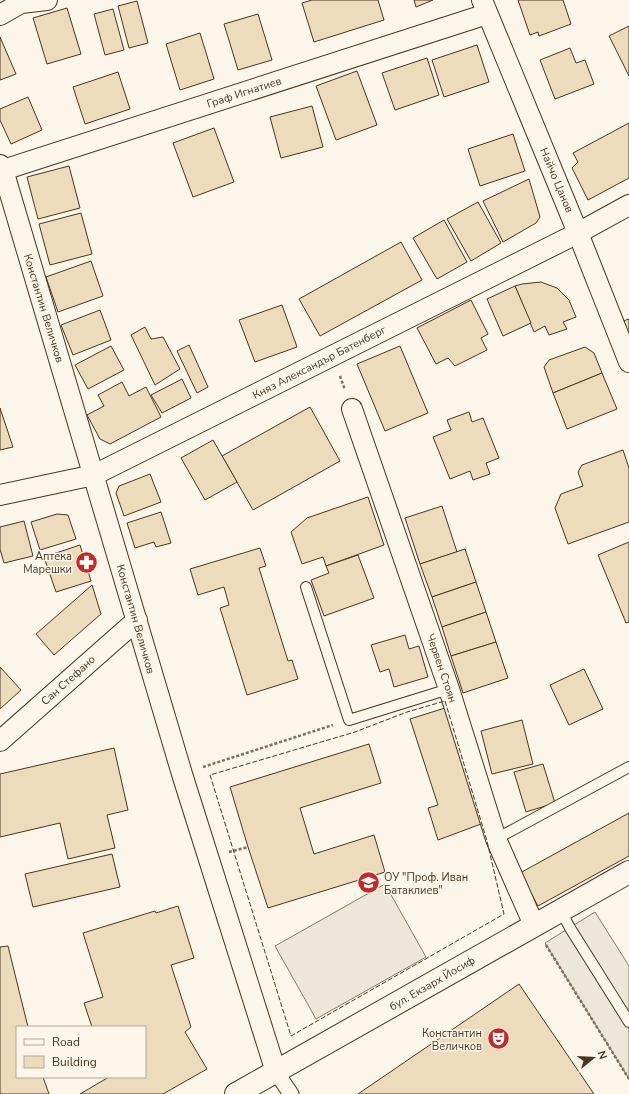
<svg xmlns="http://www.w3.org/2000/svg" width="629" height="1094" font-family="'Nunito Sans',sans-serif">
<style>
.pitch{fill:#ede6d9;stroke:#887966}
.parking{fill:#ede7d9;stroke:#887966}
.building{fill:#ecdcbc;stroke:#4a3520}
.lines{fill:none;stroke-linecap:round;stroke-linejoin:round}
.service-casing{stroke:#4a3520;stroke-width:12}
.pedestrian-casing{stroke:#4a3520;stroke-width:17}
.minor-casing{stroke:#4a3520;stroke-width:22}
.tertiary-casing{stroke:#4a3520;stroke-width:24}
.path{stroke:#7f6f5c;stroke-width:2.5;stroke-dasharray:3 2;stroke-linecap:butt}
.service{stroke:#fbf6e9;stroke-width:10}
.pedestrian{stroke:#fbf6e9;stroke-width:15}
.minor{stroke:#fbf6e9;stroke-width:20}
.tertiary{stroke:#fbf6e9;stroke-width:22}
.fence{stroke:#4a3520;stroke-width:1;stroke-dasharray:5 2;stroke-linecap:butt}
.labels{text-anchor:middle;stroke-width:3;stroke-linejoin:round;paint-order:stroke}
.street-label{font-size:11px;fill:#4a3520;stroke:#fbf6e9}
.poi-label{font-size:11px;fill:#4a3520;stroke:#fbf6e9;text-anchor:end}
</style>
<rect width="100%" height="100%" fill="#fbf6e9"/>
<polygon class="pitch" points="385,884 426,957 316,1019 275,946"/>
<polygon class="parking" points="595,912 629,966 629,1079 545,943"/>
<g class="building">
<polygon points="312,0 378,0 384,20 314,42 302,3"/>
<polygon points="414,0 433,0 416,7"/>
<polygon points="518,0 563,0 571,24 539,36 538,32 530,35"/>
<polygon points="137,1 148,43 129,48 118,6"/>
<polygon points="67,8 81,54 47,64 33,18"/>
<polygon points="113,9 124,50 105,55 94,14"/>
<polygon points="258,14 272,60 238,70 224,24"/>
<polygon points="629,26 629,76 609,36"/>
<polygon points="200,33 214,79 180,90 166,44"/>
<polygon points="0,37 16,74 0,80"/>
<polygon points="477,45 489,82 444,97 432,60"/>
<polygon points="570,48 576,63 585,60 594,84 555,99 540,60"/>
<polygon points="427,58 439,95 395,110 382,73"/>
<polygon points="357,71 377,125 336,140 316,86"/>
<polygon points="118,72 130,109 85,124 73,87"/>
<polygon points="28,97 42,130 11,144 0,120 0,109"/>
<polygon points="312,106 323,147 281,158 270,117"/>
<polygon points="629,123 629,178 588,200 572,168 578,162 573,153"/>
<polygon points="214,128 234,182 193,197 173,143"/>
<polygon points="513,134 525,171 480,186 468,149"/>
<polygon points="69,166 80,208 38,219 27,177"/>
<polygon points="529,179 540,217 536,223 503,242 483,201"/>
<polygon points="478,202 501,243 471,261 447,219"/>
<polygon points="81,213 92,254 50,265 39,224"/>
<polygon points="444,220 467,262 437,279 413,238"/>
<polygon points="401,242 422,280 320,336 299,299"/>
<polygon points="91,261 103,296 58,312 46,277"/>
<polygon points="541,282 557,288 569,300 576,317 563,322 567,329 549,335 545,326 534,332 515,286 522,284"/>
<polygon points="515,286 531,323 503,336 487,299"/>
<polygon points="471,300 488,334 481,338 487,350 455,366 448,358 436,364 417,328"/>
<polygon points="282,305 297,347 255,362 239,320"/>
<polygon points="100,310 111,340 73,355 61,325"/>
<polygon points="629,319 629,340 623,321"/>
<polygon points="145,327 151,339 163,337 180,369 155,385 131,335"/>
<polygon points="189,345 208,387 197,393 177,351"/>
<polygon points="111,346 124,370 88,389 75,365"/>
<polygon points="400,346 428,413 385,431 357,364"/>
<polygon points="585,347 594,353 602,373 553,393 544,367 549,360"/>
<polygon points="602,373 617,409 567,429 553,393"/>
<polygon points="182,379 191,398 162,413 151,395"/>
<polygon points="122,382 129,396 146,387 161,417 110,444 100,439 87,415 104,406 98,395"/>
<polygon points="310,407 340,461 253,510 222,456"/>
<polygon points="0,408 13,447 0,450"/>
<polygon points="469,412 472,422 483,418 499,458 486,463 490,474 473,480 470,471 450,479 433,437 451,430 447,420"/>
<polygon points="213,440 237,482 205,500 181,458"/>
<polygon points="623,450 629,468 629,522 568,544 555,508 561,494 583,486 578,472 582,465"/>
<polygon points="150,474 161,502 124,516 116,493 119,486"/>
<polygon points="368,497 384,545 326,566 323,557 302,564 291,532 307,518"/>
<polygon points="442,506 457,552 420,564 405,518"/>
<polygon points="161,512 171,543 156,547 154,542 135,548 127,523"/>
<polygon points="57,514 68,515 76,539 40,550 31,522"/>
<polygon points="24,521 33,556 4,563 0,549 0,527"/>
<polygon points="629,542 629,622 626,623 598,555"/>
<polygon points="80,545 91,581 56,592 44,557"/>
<polygon points="260,548 266,566 259,568 288,661 292,660 298,679 247,695 220,608 229,605 224,587 198,595 190,569"/>
<polygon points="465,549 476,582 432,597 420,564"/>
<polygon points="358,555 374,598 324,616 311,580 329,573 326,566"/>
<polygon points="476,582 486,612 442,627 432,597"/>
<polygon points="92,585 101,614 54,655 36,634"/>
<polygon points="486,612 496,642 451,656 442,627"/>
<polygon points="405,635 409,649 419,646 428,677 394,687 389,669 380,672 371,645"/>
<polygon points="496,642 508,678 463,693 451,656"/>
<polygon points="0,667 21,690 0,709"/>
<polygon points="584,669 603,709 569,725 550,685"/>
<polygon points="445,708 481,824 438,840 428,808 438,805 410,719"/>
<polygon points="522,720 533,764 492,774 481,731"/>
<polygon points="369,744 381,783 300,808 314,854 374,835 385,872 268,908 248,847 230,787"/>
<polygon points="114,748 128,810 107,815 115,848 68,859 60,823 0,837 0,774"/>
<polygon points="543,764 555,803 526,812 514,772"/>
<polygon points="629,813 629,856 538,906 520,873"/>
<polygon points="112,854 120,887 33,907 25,874"/>
<polygon points="178,906 194,958 171,965 191,1027 185,1032 207,1069 163,1094 80,1094 109,1077 145,1077 145,1027 92,1027 84,1003 103,997 83,933 155,911 156,913"/>
<polygon points="8,946 28,1027 17,1027 17,1077 43,1077 49,1094 0,1094 0,947"/>
<polygon points="519,984 594,1094 358,1094"/>
</g>
<g class="lines">
<defs>
<g id="service">
<polyline points="306,587 349,720 449,689"/>
<polyline points="496,839 629,767"/>
<polyline points="561,911 570,928 629,1022"/>
</g>
<polyline id="pedestrian" points="276,1072 291,1094"/>
<g id="minor">
<polyline points="482,0 578,233 629,362"/>
<polyline points="0,15 21,3 47,0"/>
<polyline points="0,165 3,170 182,774 276,1072"/>
<polyline points="0,171 487,14"/>
<polyline points="352,409 449,689 496,839 534,925"/>
<polyline points="0,495 94,475 578,233 629,205"/>
<polyline points="0,741 137,620"/>
</g>
<polyline id="tertiary" points="236,1094 629,872"/>
</defs>
<use href="#service" class="service-casing"/>
<use href="#pedestrian" class="pedestrian-casing"/>
<use href="#minor" class="minor-casing"/>
<use href="#tertiary" class="tertiary-casing"/>
<g class="path">
<polyline points="340,376 345,390"/>
<polyline points="203,767 333,725"/>
<polyline points="229,852 248,847"/>
<polyline points="546,945 629,1079"/>
</g>
<use href="#service" class="service"/>
<use href="#pedestrian" class="pedestrian"/>
<use href="#minor" class="minor"/>
<use href="#tertiary" class="tertiary"/>
<polygon class="fence" points="445,701 487,841 504,914 291,1036 210,775 355,732 407,712"/>
</g>
<defs>
<symbol id="pharmacy-disc" viewBox="-11 -11 22 22"><circle r="9.5" fill="#c62828" stroke="#fbf6e9"/><path d="M-2-6h4v4h4v4h-4v4h-4v-4h-4v-4h4Z" fill="#fff"/></symbol>
<symbol id="school-disc" viewBox="-11 -11 22 22"><circle r="9.5" fill="#c62828" stroke="#fbf6e9"/><path d="M0-5L7-2L0 1L-7-2ZM-4 1L0 2.5L4 1V4Q0 6-4 4Z" fill="#fff"/></symbol>
<symbol id="theatre-disc" viewBox="-11 -11 22 22"><circle r="9.5" fill="#c62828" stroke="#fbf6e9"/><path d="M-5-5.5Q0-4 5-5.5V0Q5 5 0 6Q-5 5-5 0ZM-3.3-2.5H-1v1.5H-3.3ZM1-2.5H3.3v1.5H1ZM-2.8 1Q0 5.5 2.8 1Z" fill="#fff"/></symbol>
</defs>
<g fill-rule="evenodd">
<use href="#pharmacy-disc" x="74" y="550" width="25" height="25"/>
<use href="#school-disc" x="356" y="870" width="25" height="25"/>
<use href="#theatre-disc" x="486" y="1026" width="25" height="25"/>
</g>
<g class="labels">
<g class="street-label">
<text transform="translate(244 92) rotate(-18)" y="4">Граф Игнатиев</text>
<text transform="translate(557 180) rotate(67)" y="4">Найчо Цанов</text>
<text transform="translate(44 308) rotate(73)" y="4">Константин Величков</text>
<text transform="translate(319 362) rotate(-27)" y="4">Княз Александър Батенберг</text>
<text transform="translate(136 619) rotate(74)" y="4">Константин Величков</text>
<text transform="translate(442 668) rotate(71)" y="4">Червен Стоян</text>
<text transform="translate(68 680) rotate(-42)" y="4">Сан Стефано</text>
<text transform="translate(432 983) rotate(-30)" y="4">бул. Екзарх Йосиф</text>
</g>
<g class="poi-label">
<text x="72" y="560">Аптека<tspan x="72" dy="13">Марешки</tspan></text>
<text x="384" y="881" text-anchor="start">ОУ "Проф. Иван<tspan x="384" dy="13">Батаклиев"</tspan></text>
<text x="482" y="1037">Константин<tspan x="482" dy="13">Величков</tspan></text>
</g>
</g>
<rect x="16" y="1026" width="130" height="52" fill="#fbf6e9" stroke="#b4a999"/>
<rect x="24" y="1039" width="20" height="6" fill="#fbf6e9" stroke="#b4a999"/>
<text x="52" y="1046" font-size="12" fill="#4a3520">Road</text>
<rect x="24" y="1056" width="20" height="12" fill="#ecdcbc" stroke="#b4a999"/>
<text x="52" y="1066" font-size="12" fill="#4a3520">Building</text>
<g transform="translate(593 1058) rotate(72)" stroke="#fbf6e9" stroke-width="3" paint-order="stroke">
<path d="M0-3L7 15L0 10L-7 15Z" fill="#4a3520"/>
<text y="-6" font-size="11" font-weight="bold" text-anchor="middle" fill="#4a3520">N</text>
</g>
</svg>
